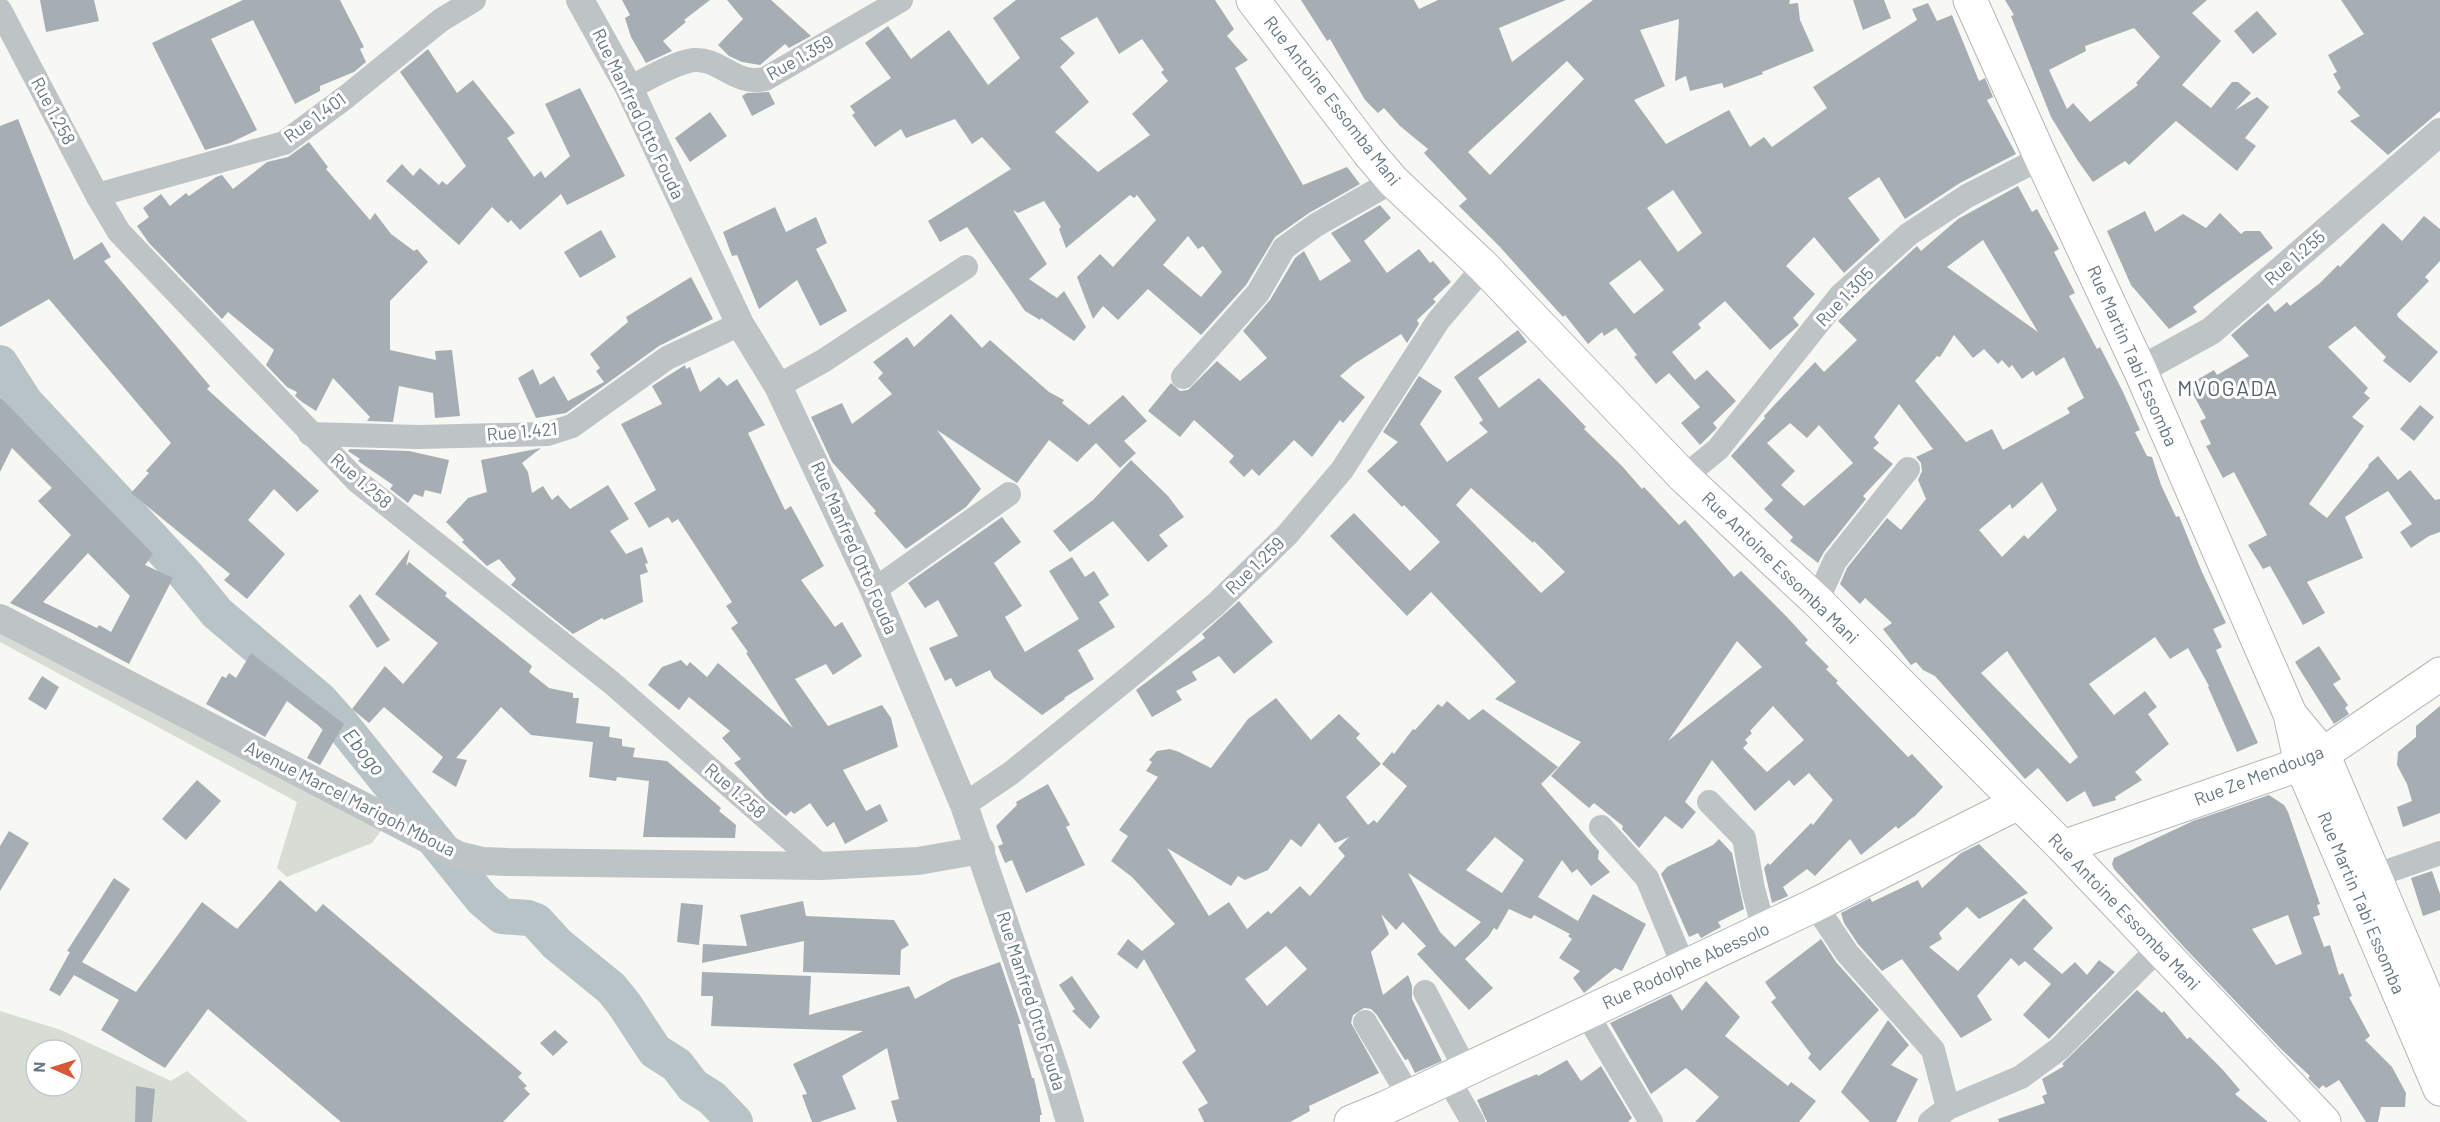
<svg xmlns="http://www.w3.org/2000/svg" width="2440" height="1122" font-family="Barlow,sans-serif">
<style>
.green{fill:#d7dcd4;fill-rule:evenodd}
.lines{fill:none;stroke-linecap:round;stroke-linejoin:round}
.river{stroke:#b8c3c7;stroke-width:36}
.building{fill:#a6aeb3;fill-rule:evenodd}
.secondary-casing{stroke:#b1b7bb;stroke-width:35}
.primary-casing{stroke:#b2b7ba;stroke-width:35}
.minor{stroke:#bec3c6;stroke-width:24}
.tertiary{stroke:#bec3c6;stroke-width:28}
.secondary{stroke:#fff;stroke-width:33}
.primary{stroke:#fff;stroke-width:33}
.labels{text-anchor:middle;stroke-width:6;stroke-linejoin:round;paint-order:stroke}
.street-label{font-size:18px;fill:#687883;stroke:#fff}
.water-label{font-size:20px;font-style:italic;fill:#64787f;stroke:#fff}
.quarter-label{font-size:21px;letter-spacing:1.5px;fill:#566169;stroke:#fff}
</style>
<rect width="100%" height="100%" fill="#f7f7f4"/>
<g class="green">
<polygon points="0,609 394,813 372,843 287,877 277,868 297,802 0,642"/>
<path d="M0,1011L61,1030L171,1081L187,1071L248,1122H0ZM36,1050H72V1086H36Z"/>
</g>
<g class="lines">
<polyline class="river" points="0,363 25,402 185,574 217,613 320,700 343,726 482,899 502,916 528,918 536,921 557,944 611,988 624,1004 655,1051 677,1065 693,1086 712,1098 735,1122"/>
</g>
<g class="building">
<polygon points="40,0 94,0 99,21 46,32"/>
<polygon points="243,0 340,0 364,47 360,49 366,62 354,72 320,86 320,91 295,104 253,20 211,39 257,130 230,143 205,150 152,43"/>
<polygon points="622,0 710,0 684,20 686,22 663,41 672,51 646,63 631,37 625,18 630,15"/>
<polygon points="727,0 771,0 811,36 789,48 785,44 760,65 742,62 729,56 718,45 743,19"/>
<path d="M1016,0H1215L1234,29L1227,36L1248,60L1235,68L1303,185L1347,167L1360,184L1309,213L1275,237L1246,285L1201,335L1148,289L1118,320L1103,306L1093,319L1077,277L1100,254L1113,267L1156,220L1137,195L1134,198L1130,195L1066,248L1059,229L1061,227L1044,201L1018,213L1013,210L1047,264L1029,279L1057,298L1064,291L1086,327L1074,341L1041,318L1040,320L1025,311L967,227L940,242L928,221L1011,169L982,137L972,144L955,119L906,138L901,129L875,147L852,115L855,113L850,106L891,78L865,43L888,26L911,59L949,30L988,85L1020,58L993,18ZM1097,17L1119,54L1142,39L1164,70L1161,72L1168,81L1132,114L1150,135L1098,172L1055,132L1089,102L1060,67L1075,53L1060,38ZM1188,236L1198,249L1203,246L1222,272L1201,297L1163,265Z"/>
<path d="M1301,0H1414L1419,9L1438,0H1566L1499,28L1512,62L1593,0H1790L1789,4L1798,3L1800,20L1814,51L1762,72L1763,74L1724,88L1722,83L1690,91L1686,76L1675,81L1679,19L1640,30L1665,86L1634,100L1666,144L1729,110L1750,147L1764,137L1772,147L1827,108L1813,87L1917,20L1912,9L1928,3L1937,21L1952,15L1979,81L1985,78L1993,97L1987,100L2016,154L1960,183L1905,219L1879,177L1848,198L1880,240L1844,273L1814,237L1786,266L1815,294L1793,318L1799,325L1797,327L1770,350L1725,301L1698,324L1701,328L1672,352L1695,380L1707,370L1736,401L1713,423L1717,428L1700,445L1681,423L1700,407L1669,373L1656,384L1634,357L1637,355L1616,328L1604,336L1602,332L1588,344L1565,315L1563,317L1500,247L1459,206L1467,199L1424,153L1428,149L1400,126L1384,108L1378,113L1365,100L1330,39L1327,41ZM1567,61L1584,79L1490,175L1468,152ZM1673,190L1702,233L1678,252L1647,208ZM1640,260L1664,290L1634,314L1609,283Z"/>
<polygon points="1853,0 1884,0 1891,18 1863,30"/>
<path d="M2005,0H2207L2192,13L2221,41L2182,85L2211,108L2232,82H2238L2251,93L2235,110L2257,97L2269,107L2245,138L2256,146L2237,171L2176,121L2129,165L2125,161L2093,182L2078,161L2051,117L2011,16L2014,15ZM2134,28L2160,57L2136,83L2138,85L2090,122L2073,103L2067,109L2049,70L2086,51L2085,46Z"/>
<polygon points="2341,0 2440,0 2440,111 2388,155 2350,121 2360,116 2337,92 2341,88 2333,74 2337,72 2328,55 2364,34"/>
<polygon points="2257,11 2277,34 2253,54 2234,31"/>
<polygon points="428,49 457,93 473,80 515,133 507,138 534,177 541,171 545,178 570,156 545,104 580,88 625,176 567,205 561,194 520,230 511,220 508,223 492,207 459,245 386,181 402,164 413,176 420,168 439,185 442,181 447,185 466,166 400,72"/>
<polygon points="769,92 775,104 752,116 742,96 747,93"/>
<polygon points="710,112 727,136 690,162 675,138"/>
<polygon points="18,119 74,260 102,242 111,257 104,261 210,386 207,389 319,491 297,512 274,489 248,520 285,554 247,599 224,580 230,574 131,493 149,473 146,471 171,443 49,299 0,327 0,126"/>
<polygon points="309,142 328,167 326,169 370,220 375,213 391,234 414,251 417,249 428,262 390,301 390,350 436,360 435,351 452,350 460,416 435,418 433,393 399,386 393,422 367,421 370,417 333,378 316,411 302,402 295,396 297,392 287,387 266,365 274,350 228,312 222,319 149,243 137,226 149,217 143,208 161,194 170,206 186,193 189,196 216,177 222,175 233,189 267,162 288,157"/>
<path d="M2018,186L2032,212L2037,209L2059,249L2054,252L2075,293L2069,296L2097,349L2100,347L2123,392L2140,430L2135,432L2147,456L2152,457L2161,485L2176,517L2179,516L2202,572L2226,623L2213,629L2222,647L2216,650L2258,743L2237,752L2208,687L2209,686L2188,648L2170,659L2155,637L2089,684L2114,715L2145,691L2157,707L2148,714L2169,744L2135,772L2142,780L2115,797L2116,800L2093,807L2085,791L2067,802L2038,768L2025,779L1935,676L1923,670L1916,662L1911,665L1883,629L1892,623L1865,598L1860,604L1840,584L1847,568L1887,518L1901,530L1926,499L1918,480L1922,471L1921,463L1916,457L1933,449L1899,404L1874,437L1879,443L1873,448L1893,464L1863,496L1866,499L1824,552L1818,563L1790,541L1793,537L1764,509L1773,500L1731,456L1765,418L1764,416L1815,362L1824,372L1857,340L1838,321L1880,280L1917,246L1921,251L1958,219ZM1983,240L2038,332L1947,267ZM1954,335L1973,358L1984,349L1998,364L2002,360L2009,368L2012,365L2022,379L2033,371L2036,376L2064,357L2084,398L2067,408L2070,413L2003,450L1992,429L1966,442L1915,381L1937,356L1940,357ZM1790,423L1807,438L1819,425L1853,463L1804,506L1781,485L1795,471L1767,443ZM2042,482L2057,510L2028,539L2024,535L2002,557L1979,530L2010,504L2012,509ZM2007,651L2078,757L2070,764L1981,673Z"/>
<polygon points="1380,205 1391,218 1364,241 1387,273 1419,249 1430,263 1433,261 1451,282 1433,299 1436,302 1417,320 1419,324 1407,343 1401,334 1354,364 1340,376 1365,397 1343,423 1340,420 1312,457 1294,440 1259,476 1252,469 1244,477 1229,462 1234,456 1194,420 1180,437 1148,411 1171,383 1180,391 1188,390 1217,361 1240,381 1267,358 1243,331 1270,300 1295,258 1304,251 1320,281 1351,261 1331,233"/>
<polygon points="775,207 786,232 816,217 827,243 816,249 847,311 820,326 797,280 759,309 737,255 732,256 723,232"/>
<polygon points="2145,211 2155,232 2183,214 2206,228 2220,213 2241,234 2245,231 2260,231 2273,248 2193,307 2197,312 2169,329 2131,285 2107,231"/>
<polygon points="2424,216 2440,229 2440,261 2425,277 2429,281 2397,314 2398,317 2438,352 2410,383 2383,361 2386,357 2355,326 2328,347 2368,388 2364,393 2370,398 2352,417 2364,426 2309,504 2327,518 2369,466 2368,465 2378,456 2398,480 2410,470 2435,500 2440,499 2440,532 2429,536 2411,548 2400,532 2412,524 2388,491 2345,517 2363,558 2307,582 2325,613 2303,625 2270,566 2263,569 2248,545 2267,535 2234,472 2223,478 2206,446 2211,444 2200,421 2206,418 2188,385 2214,370 2217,375 2249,356 2231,335 2268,303 2275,312 2287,302 2290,306 2320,283 2338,265 2340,267 2383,223 2402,241"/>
<polygon points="601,230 616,257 580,278 564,252"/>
<polygon points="691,277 713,319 659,346 566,413 536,418 518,378 533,369 540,385 554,376 568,401 604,382 596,371 600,368 590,354 628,322 626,317"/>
<polygon points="951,314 982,348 990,340 1049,392 1064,400 1062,403 1089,425 1123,395 1147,421 1124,441 1136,453 1120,468 1096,443 1077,462 1049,440 1017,483 937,430 981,489 966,507 906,549 874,513 876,511 832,462 811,417 842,403 852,424 892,394 878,378 883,373 873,362 907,337 914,347"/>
<path d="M1518,330L1527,342L1478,378L1499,408L1539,378L1586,427L1584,429L1622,466L1642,489L1644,487L1679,525L1685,520L1734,577L1741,571L1787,617L1808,640L1805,643L1829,667L1826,669L1838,681L1836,683L1908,757L1912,754L1943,787L1913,818V817L1898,829L1896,826L1861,855L1850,839L1815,876L1807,869L1783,887L1788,896L1772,903L1764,868L1768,863L1770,865L1811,823L1813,825L1833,800L1809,773L1794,786L1789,780L1755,811L1712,760L1685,802L1696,812L1682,829L1665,816L1639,848L1622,829L1623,826L1594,803L1589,808L1551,776L1581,742L1495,699L1516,682L1431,592L1407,616L1330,536L1354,513L1410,571L1440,542L1404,505L1402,507L1367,471L1398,442L1383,432L1419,376L1442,391L1420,424L1447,462L1488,432L1479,423L1483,420L1454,377ZM1471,488L1533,543L1534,541L1565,572L1541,593L1456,505ZM1737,641L1762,667L1668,741ZM1773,706L1804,740L1767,772L1743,748L1748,743L1745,740L1752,733L1750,731Z"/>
<polygon points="685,365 686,369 690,367 700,392 719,377 727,386 737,379 765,425 748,433 785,510 791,506 824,566 801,580 835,627 842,622 862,656 833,675 826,664 795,679 828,726 882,705 891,718 898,747 843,770 866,811 880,804 888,821 845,844 834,822 827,827 810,803 794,814 791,811 786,816 766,799 734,763 741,759 722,738 730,731 689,697 679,710 648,685 662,667 681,660 687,666 690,662 707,677 718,663 793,728 746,653 748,652 731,628 738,623 726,606 732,602 678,519 672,523 668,517 649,528 634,503 656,490 621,424 662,404 652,386"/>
<path d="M0,397L153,554L145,565L173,578L129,664L70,632L10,603L71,535L38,501L52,488L12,448L0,472ZM88,553L130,596L111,632L99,625L97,628L43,602Z"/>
<polygon points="2420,405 2434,417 2414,441 2400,429"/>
<polygon points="541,448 522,463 528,472 532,493 543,486 552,500 558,495 570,509 608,485 629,519 610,531 626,554 642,547 648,563 645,564 648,572 640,575 643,602 604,620 602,618 573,634 511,585 516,579 499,559 487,566 462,542 464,540 446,522 468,498 487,492 481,460"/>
<polygon points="350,449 409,451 449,460 441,494 425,490 423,497 414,494 408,503 390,489 393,485 358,461 360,459 348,451"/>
<polygon points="1131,460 1168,496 1184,517 1159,535 1168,546 1148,562 1113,521 1070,552 1053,531 1093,500"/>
<polygon points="1002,517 1021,542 994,563 1022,606 1005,617 1025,652 1079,619 1049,571 1072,557 1085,577 1094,571 1109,595 1099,602 1115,627 1078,650 1094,679 1064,698 1065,699 1042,715 994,678 990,670 956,687 951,678 945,681 929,648 958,636 938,600 925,608 908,583"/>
<polygon points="410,549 406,566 409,562 447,593 445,596 532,666 529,672 549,688 573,693 573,698 579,698 576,723 610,727 609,737 622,739 622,746 635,748 633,757 667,761 721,808 719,811 736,825 735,838 643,837 649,781 617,777 616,781 589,777 593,742 531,735 501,707 456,758 467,760 456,787 432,772 443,757 384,707 369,723 352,709 385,666 403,684 438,643 375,594"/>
<polygon points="360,594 390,640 377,648 349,606"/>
<polygon points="1239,601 1273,642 1234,674 1219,656 1192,672 1197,680 1176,691 1182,700 1152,717 1136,690 1205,638 1202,634"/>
<polygon points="2319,646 2341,679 2333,684 2348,705 2345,708 2349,714 2334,724 2295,662"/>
<polygon points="251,653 344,724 320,765 307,758 323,729 287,701 265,737 206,704 222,676 226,678 229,673 236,678"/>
<polygon points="42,676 59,687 46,710 28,699"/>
<path d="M1276,698L1311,740L1339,714L1360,734L1356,738L1381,764L1346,797L1368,825L1374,820L1377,823L1407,786L1382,764L1392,752L1394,754L1413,729L1415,730L1438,704L1442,707L1447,701L1469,720L1483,709L1558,767L1541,784L1599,851L1598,859L1610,872L1591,886L1577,869L1572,873L1562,860L1538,897L1578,921L1593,894L1646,924L1622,971L1615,968L1584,993L1573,978L1580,971L1559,958L1572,939L1568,936L1570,934L1534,915L1531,919L1509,909L1497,930L1494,928L1488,937L1465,959L1493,988L1469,1010L1417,954L1426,946L1403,922L1396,930L1381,914L1389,934L1371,952L1383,995L1408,975L1412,986V999L1442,1061L1415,1073L1408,1059L1405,1060L1377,1015L1371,1009L1364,1008L1353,1015L1351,1023L1379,1073L1309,1106L1310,1111L1290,1122H1204L1198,1109L1208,1103L1182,1062L1196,1051L1144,959L1137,969L1117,954L1128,939L1142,951L1175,924L1132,877L1111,861L1128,836L1119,830L1158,777L1146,771L1152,762L1149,760L1157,751L1170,749L1179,752L1211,768L1248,719ZM1319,823L1335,843L1349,837L1338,848L1345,856L1310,896L1300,886L1271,914L1268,911L1247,929L1229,902L1209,916L1167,848L1231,886L1238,876L1245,880L1268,870L1291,839L1301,847ZM1495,837L1524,860L1502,893L1466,870ZM1408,873L1481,922L1455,947L1440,932ZM1286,946L1307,969L1267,1006L1245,979Z"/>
<polygon points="2440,706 2440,813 2403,827 2397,807 2412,801 2407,784 2397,765 2398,752 2416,737 2416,726"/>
<polygon points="197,780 221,801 186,840 162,819"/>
<polygon points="1048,784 1070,825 1066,827 1085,865 1026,893 1012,860 1005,863 998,846 1003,844 996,826 1017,805 1016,802"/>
<path d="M2269,795L2284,805L2288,812L2320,904L2317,905L2320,915L2313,917L2324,947L2330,945L2339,975L2343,973L2352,996L2349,997L2370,1036L2365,1040L2392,1067L2406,1093L2405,1107H2381L2378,1122H2366L2339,1080L2326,1088L2323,1085L2319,1089L2308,1078L2310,1076L2282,1050L2183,946L2114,869L2112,864L2114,858L2193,821ZM2288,915L2302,954L2276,965L2252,929Z"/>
<polygon points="9,831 29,843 0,891 0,846"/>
<polygon points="1719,839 1732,853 1744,909 1718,922 1721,927 1701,938 1698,933 1689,937 1661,874 1667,867 1713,845"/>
<polygon points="1979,844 2028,893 1979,919 1967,907 1939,933 1942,939 1929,947 1958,971 2024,898 2053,928 2033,949 2062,974 2075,962 2087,975 2099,960 2115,972 2049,1039 2023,1015 2051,984 2025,961 2019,966 2011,958 1977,996 1992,1020 1961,1038 1902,959 1882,971 1858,944 1844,923 1841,913 1870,898 1872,902 1918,880 1922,888 1961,853"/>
<polygon points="2432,871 2440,894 2440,910 2423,916 2411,878"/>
<polygon points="114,878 130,889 82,962 136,992 202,902 237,929 280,880 316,912 323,904 522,1073 518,1077 527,1086 524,1088 530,1094 503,1122 341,1122 208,1009 165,1068 101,1030 119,1000 74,975 60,996 49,990 70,952 67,951"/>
<polygon points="803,901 806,916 894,920 909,945 901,950 900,975 803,972 804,941 702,963 703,944 747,946 740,915"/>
<polygon points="681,903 703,905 699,945 677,942"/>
<polygon points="1821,939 1836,962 1879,1010 1820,1071 1808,1058 1811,1054 1771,1002 1776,998 1765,982"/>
<polygon points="1000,962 1021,1024 1018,1024 1032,1078 1034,1078 1042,1115 1040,1115 1040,1122 897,1122 891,1101 899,1099 887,1048 842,1076 856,1109 819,1122 812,1122 802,1095 807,1094 793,1064 863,1031 711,1026 713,996 701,996 702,972 811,976 809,1015 909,986 915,999 952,979"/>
<polygon points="1072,976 1100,1017 1090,1029 1072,1011 1075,1009 1059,985"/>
<polygon points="1706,981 1740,1017 1725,1036 1788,1086 1791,1082 1816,1101 1799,1122 1695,1122 1719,1097 1686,1068 1651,1094 1610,1023 1671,994 1682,1011"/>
<polygon points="2137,990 2162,1013 2164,1011 2187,1039 2190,1037 2223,1070 2240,1090 2235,1094 2268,1122 1999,1122 1998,1119 2045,1103 2042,1096 2047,1094 2042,1079 2064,1066 2062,1064"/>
<polygon points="1888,1020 1909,1045 1891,1065 1918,1079 1896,1122 1870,1122 1841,1092"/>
<polygon points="555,1030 568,1042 553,1056 540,1043"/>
<polygon points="1567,1060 1581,1081 1601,1066 1632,1118 1628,1122 1487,1122 1477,1100 1537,1074 1538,1076"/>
<polygon points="136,1086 155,1089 152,1122 135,1122"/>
</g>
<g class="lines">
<defs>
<g id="secondary">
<polyline points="2063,847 2301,764 2323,754 2440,674"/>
<polyline points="1351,1122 1385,1108 1815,905 2018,803"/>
</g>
<g id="primary">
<polyline points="1253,0 1369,153 1393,181 1484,267 1684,477 1817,601 2063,847 2324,1122"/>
<polyline points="1970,0 2041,158 2140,370 2290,714 2301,764 2440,1089"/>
<polyline points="2293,718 2323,754 2440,1030"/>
</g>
</defs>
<use href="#secondary" class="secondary-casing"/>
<use href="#primary" class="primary-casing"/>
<g class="minor">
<polyline points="0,10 97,195 119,232 357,481 612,683 821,866"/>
<path d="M629,88C646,80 675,62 694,60C720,58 735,86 765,79L901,0"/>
<polyline points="97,195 284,143 346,97 441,20 474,0"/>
<polyline points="1183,377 1258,293 1284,248 1316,225 1393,181"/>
<polyline points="778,386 823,361 966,267"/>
<polyline points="310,434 419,437 547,434 572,426 667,358 740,324"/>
<polyline points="1684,477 1718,449 1840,296 1909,234 1967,196 2041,158"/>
<polyline points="874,590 1009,494"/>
<polyline points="1817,601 1835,561 1908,469"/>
<polyline points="1709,802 1744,838 1753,889 1764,929"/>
<polyline points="964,805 1011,773 1133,674 1216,604 1287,535 1342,470 1438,321 1484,267"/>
<polyline points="1601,827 1647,878 1684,967"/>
<polyline points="2374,876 2440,853"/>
<polyline points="1815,905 1847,953 1933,1050 1948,1108"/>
<polyline points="1425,992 1466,1070"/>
<polyline points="1586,1013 1651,1122"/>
<polyline points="1365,1022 1410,1097"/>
<polyline points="1448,1079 1473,1122"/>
<polyline points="1930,1122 1948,1108 2021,1077 2059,1049 2159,948"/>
</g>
<g class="tertiary">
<polyline points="580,0 629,88 740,324 778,386 874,590 964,805 1055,1071 1070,1122"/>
<polyline points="2140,370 2211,331 2440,132"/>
<polyline points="0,618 458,855 483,861 508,862 821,866 918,861 981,850"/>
</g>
<use href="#secondary" class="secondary"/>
<use href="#primary" class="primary"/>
</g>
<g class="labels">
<g class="street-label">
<text transform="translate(800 58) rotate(-29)" y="6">Rue 1.359</text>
<text transform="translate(1332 101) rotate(52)" y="6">Rue Antoine Essomba Mani</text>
<text transform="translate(53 111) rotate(62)" y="6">Rue 1.258</text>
<text transform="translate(638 114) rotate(64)" y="6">Rue Manfred Otto Fouda</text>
<text transform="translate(315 118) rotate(-36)" y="6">Rue 1.401</text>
<text transform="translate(2295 258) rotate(-41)" y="6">Rue 1.255</text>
<text transform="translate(1845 297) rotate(-46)" y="6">Rue 1.305</text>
<text transform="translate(2132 356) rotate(66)" y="6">Rue Martin Tabi Essomba</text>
<text transform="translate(522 432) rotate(-5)" y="6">Rue 1.421</text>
<text transform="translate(361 481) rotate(41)" y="6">Rue 1.258</text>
<text transform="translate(854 548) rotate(66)" y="6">Rue Manfred Otto Fouda</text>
<text transform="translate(1255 566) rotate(-44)" y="6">Rue 1.259</text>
<text transform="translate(1780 568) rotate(44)" y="6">Rue Antoine Essomba Mani</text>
<text transform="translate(2259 776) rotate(-21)" y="6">Rue Ze Mendouga</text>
<text transform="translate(735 791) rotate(41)" y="6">Rue 1.258</text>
<text transform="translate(350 799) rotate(27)" y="6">Avenue Marcel Marigoh Mboua</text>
<text transform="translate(2361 903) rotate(67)" y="6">Rue Martin Tabi Essomba</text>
<text transform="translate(2124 912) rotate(46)" y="6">Rue Antoine Essomba Mani</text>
<text transform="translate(1686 966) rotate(-25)" y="6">Rue Rodolphe Abessolo</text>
<text transform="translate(1031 1001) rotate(72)" y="6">Rue Manfred Otto Fouda</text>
</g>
<g class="water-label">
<text transform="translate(364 752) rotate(51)" y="7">Ebogo</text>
</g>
<g class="quarter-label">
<text x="2228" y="396">MVOGADA</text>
</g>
</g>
<g transform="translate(54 1068) rotate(273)"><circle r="28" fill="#ffffff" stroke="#c3c9cd" stroke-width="1.5"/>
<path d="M0-4.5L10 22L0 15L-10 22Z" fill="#d65835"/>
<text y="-9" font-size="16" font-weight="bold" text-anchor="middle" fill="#687883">N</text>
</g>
</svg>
